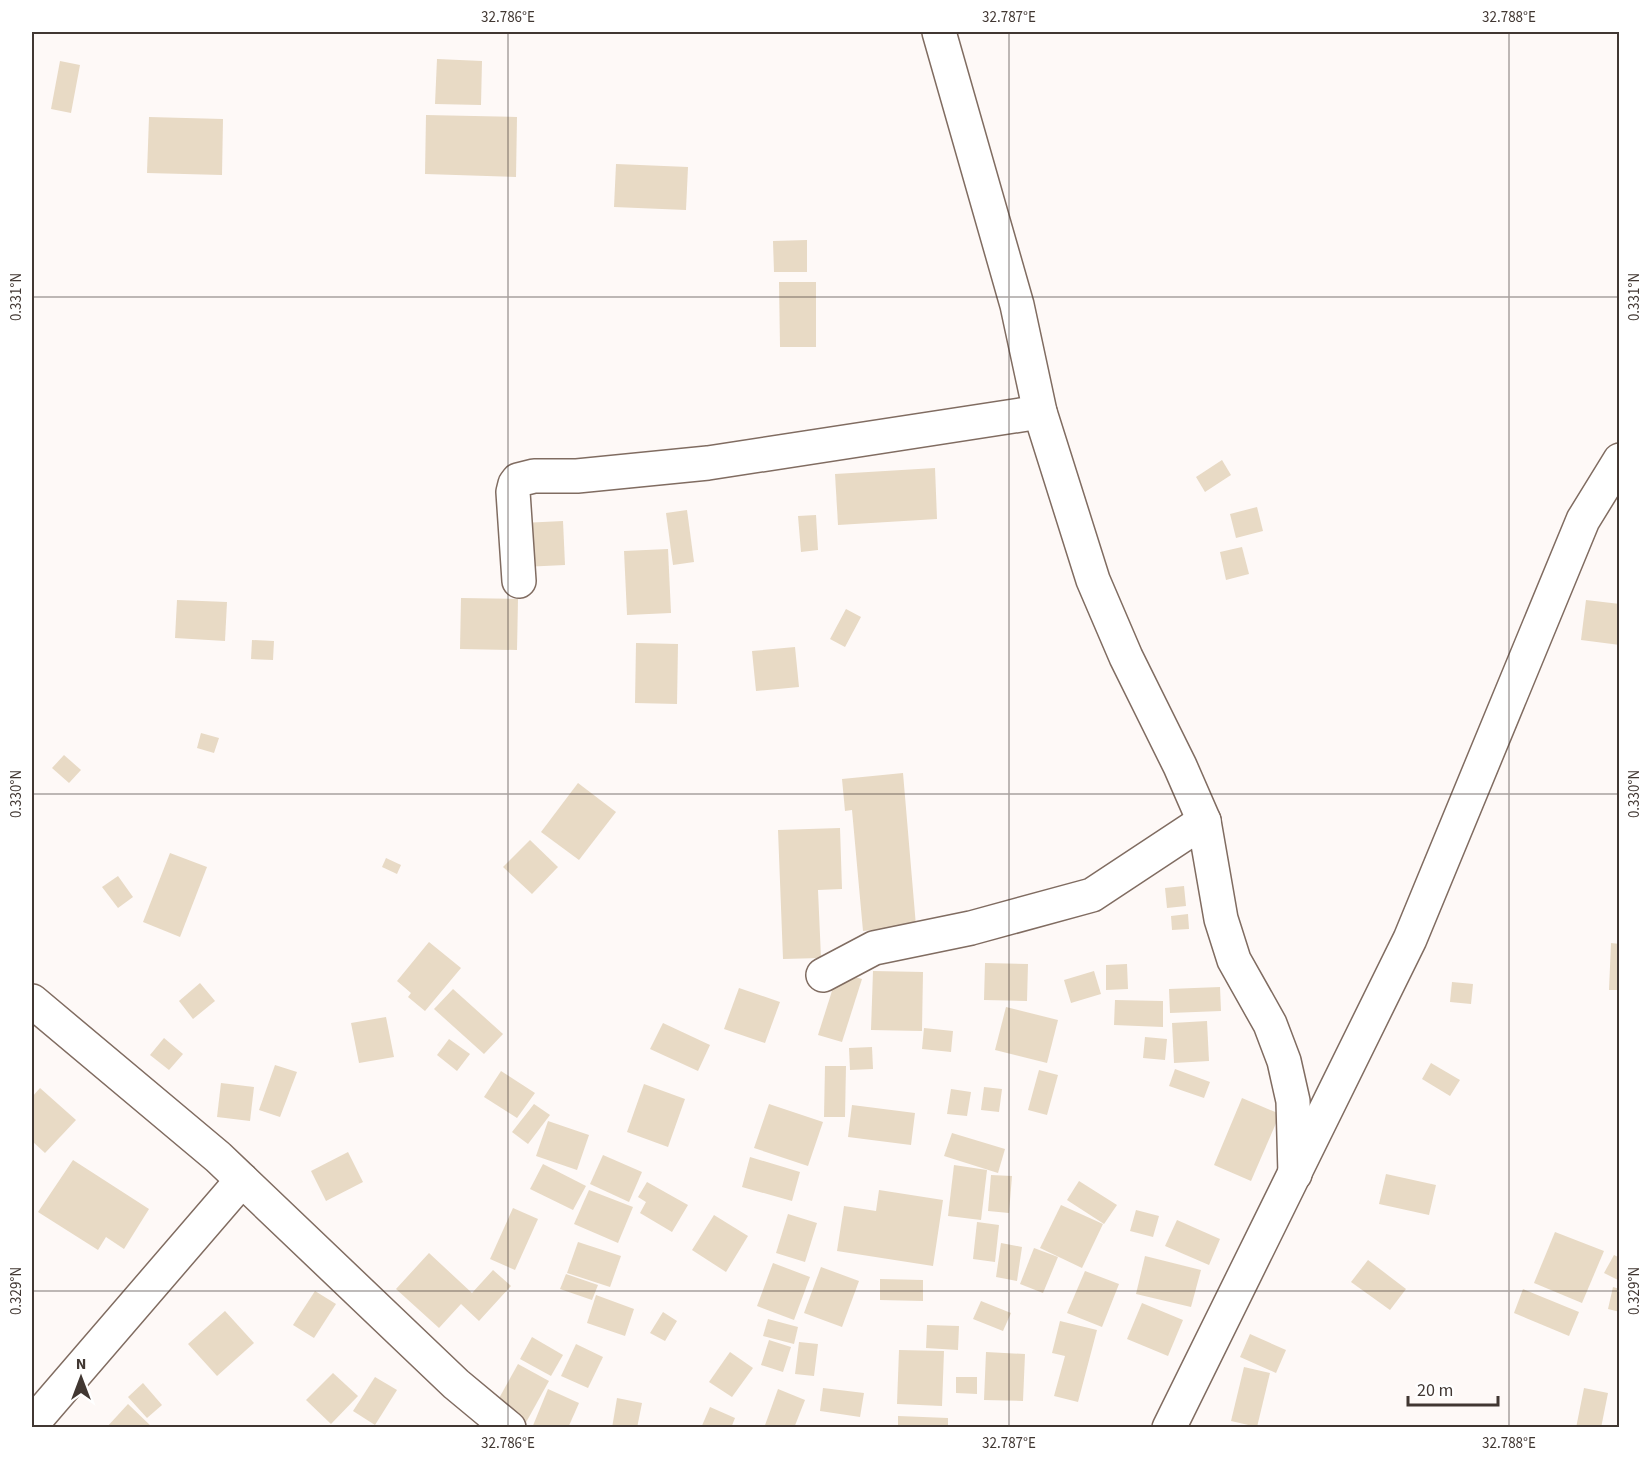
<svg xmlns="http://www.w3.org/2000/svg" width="1651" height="1459" font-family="'Source Sans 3',sans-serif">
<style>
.building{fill:#e8dac5}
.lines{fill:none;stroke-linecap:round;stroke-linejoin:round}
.minor-casing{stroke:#806c61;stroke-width:36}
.minor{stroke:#fff;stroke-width:33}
.ticks{fill:none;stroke:#413732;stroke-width:1.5;stroke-opacity:0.45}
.neatline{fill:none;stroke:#413732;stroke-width:2}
.ticks-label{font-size:15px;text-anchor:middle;fill:#413732}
</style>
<rect width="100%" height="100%" fill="#fef9f7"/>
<g class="building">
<polygon points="437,59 482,61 481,105 435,104"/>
<polygon points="60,61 80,65 71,113 51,109"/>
<polygon points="426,115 517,117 516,177 425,174"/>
<polygon points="149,117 223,119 222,175 147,173"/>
<polygon points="616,164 688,167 686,210 614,207"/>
<polygon points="807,240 807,272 774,272 773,241"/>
<polygon points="779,282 816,282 816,347 780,347"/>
<polygon points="1222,460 1231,475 1205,492 1196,477"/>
<polygon points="935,468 937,519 838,525 835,474"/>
<polygon points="1257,507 1263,531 1236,538 1230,514"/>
<polygon points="687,510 694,562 673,565 666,513"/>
<polygon points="816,515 818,550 801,552 798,516"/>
<polygon points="563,521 565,565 523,567 522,523"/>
<polygon points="1242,547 1249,574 1226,580 1220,552"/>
<polygon points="668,549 671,613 627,615 624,551"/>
<polygon points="461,598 518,599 517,650 460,649"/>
<polygon points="177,600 227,602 225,641 175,638"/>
<polygon points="1586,600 1620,604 1620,645 1581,640"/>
<polygon points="846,609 861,617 845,647 830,639"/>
<polygon points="252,640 274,641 273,660 251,659"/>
<polygon points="636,643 678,644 677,704 635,703"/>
<polygon points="795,647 799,687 756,691 752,651"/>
<polygon points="201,733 219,738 214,753 197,748"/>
<polygon points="64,755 81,770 69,783 52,768"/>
<polygon points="903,773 916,926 863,931 852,810 845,811 842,779"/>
<polygon points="578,783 616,812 579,860 541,832"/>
<polygon points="840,828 842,889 818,890 821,958 783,959 778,830"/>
<polygon points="530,840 558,867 532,894 503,867"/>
<polygon points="170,853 207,867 180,937 143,922"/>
<polygon points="386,858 401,865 397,874 382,867"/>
<polygon points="118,876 133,897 118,908 102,887"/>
<polygon points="1184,886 1186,906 1167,908 1165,888"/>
<polygon points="1188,914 1189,929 1172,930 1171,916"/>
<polygon points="429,942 461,968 425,1011 408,997 411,993 397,981"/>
<polygon points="1611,943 1620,944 1620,990 1609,990"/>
<polygon points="985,963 1028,964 1027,1001 984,1000"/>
<polygon points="1127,964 1128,989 1106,990 1106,965"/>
<polygon points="873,971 923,972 922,1031 871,1030"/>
<polygon points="1094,971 1101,994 1071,1003 1064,980"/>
<polygon points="838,972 862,979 842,1042 818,1035"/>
<polygon points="1452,982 1473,984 1471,1004 1450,1002"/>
<polygon points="200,983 215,1001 193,1019 179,1001"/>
<polygon points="1220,987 1221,1011 1170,1013 1169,989"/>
<polygon points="739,988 780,1002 765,1043 724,1029"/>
<polygon points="453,989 503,1034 484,1054 434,1009"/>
<polygon points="1115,1000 1163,1001 1163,1027 1114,1025"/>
<polygon points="1006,1007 1058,1020 1047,1063 995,1050"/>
<polygon points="386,1017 394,1057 359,1063 351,1023"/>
<polygon points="1207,1021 1209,1061 1174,1063 1172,1023"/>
<polygon points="663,1023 710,1045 698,1071 650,1049"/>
<polygon points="924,1028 953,1031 951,1052 922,1049"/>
<polygon points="1145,1037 1167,1039 1165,1060 1143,1058"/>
<polygon points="164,1038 183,1054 169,1070 150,1055"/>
<polygon points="449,1039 470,1054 457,1071 437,1055"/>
<polygon points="872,1047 873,1069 850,1070 849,1048"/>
<polygon points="1431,1063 1460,1080 1450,1096 1422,1079"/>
<polygon points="275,1065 297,1072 280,1117 259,1110"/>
<polygon points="825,1066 846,1066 845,1117 824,1117"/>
<polygon points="1175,1069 1210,1082 1204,1098 1169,1086"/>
<polygon points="1039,1070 1058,1075 1047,1115 1028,1110"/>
<polygon points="501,1071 535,1093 517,1118 484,1097"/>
<polygon points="221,1083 254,1087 250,1121 217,1117"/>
<polygon points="644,1084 685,1099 668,1147 627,1132"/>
<polygon points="984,1087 1002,1089 999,1112 981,1110"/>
<polygon points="40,1088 76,1120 45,1153 32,1141 32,1097"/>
<polygon points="951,1089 971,1092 967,1116 947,1114"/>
<polygon points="1242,1098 1280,1114 1251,1181 1214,1165"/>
<polygon points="534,1104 550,1115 528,1144 512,1132"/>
<polygon points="769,1104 823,1122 808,1166 754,1148"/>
<polygon points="852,1105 915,1113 911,1145 848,1137"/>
<polygon points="548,1121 589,1135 577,1170 536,1156"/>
<polygon points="952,1133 1005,1149 998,1173 944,1156"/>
<polygon points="348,1152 363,1182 326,1201 311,1171"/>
<polygon points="603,1155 642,1172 629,1202 590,1184"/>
<polygon points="750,1157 800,1172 792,1201 742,1187"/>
<polygon points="73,1160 149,1209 124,1249 106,1237 98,1250 38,1212"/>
<polygon points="543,1164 586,1186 573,1210 530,1189"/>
<polygon points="954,1165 987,1170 981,1220 948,1216"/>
<polygon points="1386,1174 1436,1185 1429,1215 1379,1204"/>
<polygon points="991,1175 1012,1176 1009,1213 988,1211"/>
<polygon points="1079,1181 1117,1205 1104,1224 1067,1200"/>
<polygon points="647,1182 688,1205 672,1232 640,1213 646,1202 638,1197"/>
<polygon points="589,1190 633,1207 618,1243 574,1224"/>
<polygon points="879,1190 943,1200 933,1266 837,1251 844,1206 876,1211"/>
<polygon points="1061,1205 1103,1224 1082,1268 1040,1248"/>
<polygon points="513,1208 538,1219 515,1270 490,1259"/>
<polygon points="1136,1210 1159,1216 1153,1237 1130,1231"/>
<polygon points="788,1214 817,1223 805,1262 776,1253"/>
<polygon points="714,1215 748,1236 726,1272 692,1250"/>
<polygon points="1177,1220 1220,1239 1209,1265 1165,1246"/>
<polygon points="977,1222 999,1225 995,1262 973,1259"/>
<polygon points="1555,1232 1604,1251 1582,1303 1534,1283"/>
<polygon points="578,1242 621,1256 610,1287 567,1273"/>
<polygon points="1001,1243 1022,1247 1017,1281 996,1277"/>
<polygon points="1034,1248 1058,1257 1043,1293 1020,1284"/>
<polygon points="429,1253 472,1293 493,1270 511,1286 479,1321 461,1304 439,1328 396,1289"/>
<polygon points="1614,1255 1620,1258 1620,1281 1604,1273"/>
<polygon points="1145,1256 1201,1270 1191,1307 1136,1294"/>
<polygon points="1368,1260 1406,1289 1390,1310 1351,1282"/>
<polygon points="773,1263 810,1277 794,1320 757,1306"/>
<polygon points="821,1267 859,1281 842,1327 804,1313"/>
<polygon points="1085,1271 1119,1284 1102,1327 1067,1313"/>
<polygon points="566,1274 598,1285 592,1300 560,1289"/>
<polygon points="880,1279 923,1280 923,1301 880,1300"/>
<polygon points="1613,1287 1620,1289 1620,1312 1608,1309"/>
<polygon points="1523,1289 1579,1312 1569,1336 1514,1313"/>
<polygon points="315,1291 336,1304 314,1338 293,1325"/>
<polygon points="596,1295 634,1309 625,1336 587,1323"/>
<polygon points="981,1301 1011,1313 1003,1331 973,1319"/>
<polygon points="1142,1303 1183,1320 1168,1356 1127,1339"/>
<polygon points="225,1311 254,1343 217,1376 188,1344"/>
<polygon points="663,1312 677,1321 665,1341 650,1333"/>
<polygon points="768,1319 798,1327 794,1344 763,1336"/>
<polygon points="1060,1321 1097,1330 1078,1402 1054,1396 1065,1356 1052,1353"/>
<polygon points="927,1325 959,1326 958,1350 926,1348"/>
<polygon points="1250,1334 1286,1350 1276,1373 1240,1357"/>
<polygon points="532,1337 563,1355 551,1376 520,1359"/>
<polygon points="769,1340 791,1347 783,1372 761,1365"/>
<polygon points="799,1342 818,1344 814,1376 795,1374"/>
<polygon points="576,1344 603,1357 588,1388 561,1376"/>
<polygon points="899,1350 944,1351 942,1406 897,1404"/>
<polygon points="730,1352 753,1368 732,1397 709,1382"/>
<polygon points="986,1352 1025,1354 1023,1401 984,1400"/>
<polygon points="518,1364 549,1381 524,1426 493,1409"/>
<polygon points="1244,1367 1270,1373 1257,1427 1231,1421"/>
<polygon points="333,1373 358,1396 331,1424 306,1400"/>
<polygon points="375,1377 397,1390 375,1425 353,1411"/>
<polygon points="956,1377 977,1377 977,1394 956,1393"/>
<polygon points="143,1383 162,1405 147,1418 128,1397"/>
<polygon points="823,1388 864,1393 860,1417 820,1411"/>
<polygon points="1584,1388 1608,1393 1601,1428 1576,1428"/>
<polygon points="548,1389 579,1403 568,1428 532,1428"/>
<polygon points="778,1389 805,1400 794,1428 764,1428"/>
<polygon points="617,1398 642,1403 637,1428 612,1428"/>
<polygon points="128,1404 153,1428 106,1428"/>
<polygon points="710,1407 735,1418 731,1428 701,1428"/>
<polygon points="898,1416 948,1418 948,1428 898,1428"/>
</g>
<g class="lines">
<defs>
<g id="minor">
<polyline points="939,32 1017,305 1040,412 1093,580 1126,657 1180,766 1204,821 1221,919 1234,960 1270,1024 1284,1061 1293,1101 1295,1174"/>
<polyline points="519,581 513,492 515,484 518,480 534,476 577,476 708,463 1040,412"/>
<polyline points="823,975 874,948 971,928 1092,895 1204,821"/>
<polyline points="32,1001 218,1157 456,1384 509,1428"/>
<polyline points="32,1424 242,1180"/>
<polyline points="1169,1428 1410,939 1583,520 1620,460"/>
</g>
</defs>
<use href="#minor" class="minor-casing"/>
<use href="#minor" class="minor"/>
</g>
<path class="ticks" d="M508,32V1428M1009,32V1428M1509,32V1428M32,297H1620M32,794H1620M32,1291H1620"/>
<rect width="1651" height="1459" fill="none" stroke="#ffffff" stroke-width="66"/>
<g transform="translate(81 1378)" stroke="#ffffff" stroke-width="4.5" paint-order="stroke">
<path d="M0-4.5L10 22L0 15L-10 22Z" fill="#413732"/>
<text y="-9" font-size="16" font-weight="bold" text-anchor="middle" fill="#413732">N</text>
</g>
<path d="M1408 1396v9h90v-9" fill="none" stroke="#413732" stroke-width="3"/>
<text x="1417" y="1396" font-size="18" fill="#413732" stroke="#ffffff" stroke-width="4.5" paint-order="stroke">20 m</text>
<rect x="33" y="33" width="1585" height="1393" class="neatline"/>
<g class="ticks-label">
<text x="508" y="22">32.786°E</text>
<text x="1009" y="22">32.787°E</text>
<text x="1509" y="22">32.788°E</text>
<text transform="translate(16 297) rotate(-90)" y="5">0.331°N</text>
<text transform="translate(1634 297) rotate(-90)" y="5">0.331°N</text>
<text transform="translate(16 794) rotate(-90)" y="5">0.330°N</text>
<text transform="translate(1634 794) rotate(-90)" y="5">0.330°N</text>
<text transform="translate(16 1291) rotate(-90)" y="5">0.329°N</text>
<text transform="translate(1634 1291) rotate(-90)" y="5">0.329°N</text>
<text x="508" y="1448">32.786°E</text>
<text x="1009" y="1448">32.787°E</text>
<text x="1509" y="1448">32.788°E</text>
</g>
</svg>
